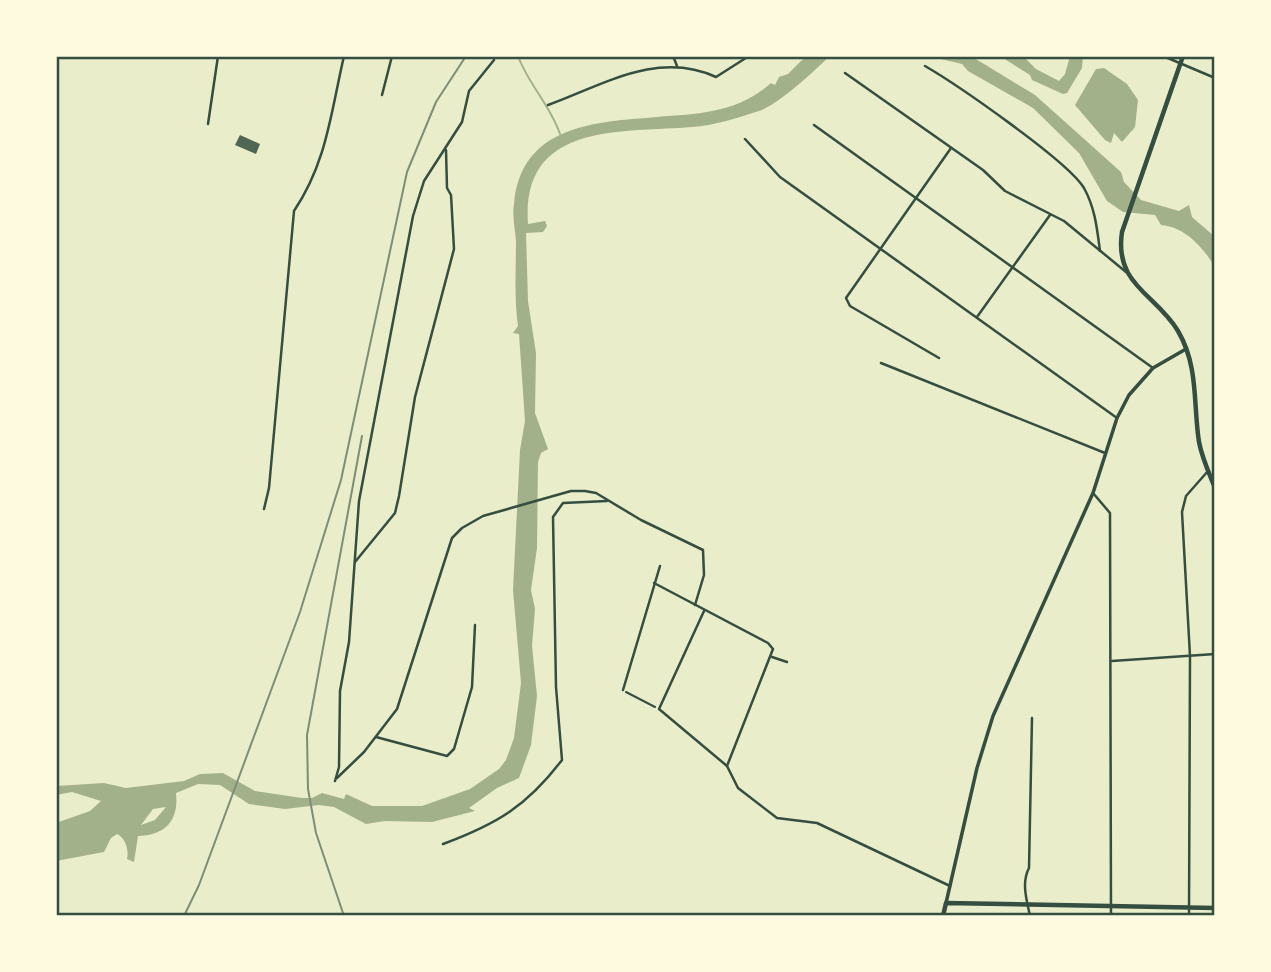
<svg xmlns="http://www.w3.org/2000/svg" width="1271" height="972" font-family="'Libre Baskerville',serif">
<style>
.water{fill:#a3b18a;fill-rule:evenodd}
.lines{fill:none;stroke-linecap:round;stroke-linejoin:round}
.stream{stroke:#a3b18a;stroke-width:2}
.building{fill:#4f6655}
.path{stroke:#344e41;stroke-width:2}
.minor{stroke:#344e41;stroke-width:2.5}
.tertiary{stroke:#344e41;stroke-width:3.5}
.secondary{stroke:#344e41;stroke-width:4.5}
.primary{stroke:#344e41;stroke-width:4.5}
.rail{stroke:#7c8e77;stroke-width:2}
.neatline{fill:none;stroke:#344e41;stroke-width:2.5}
</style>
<rect width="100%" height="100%" fill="#e9edc9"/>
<g class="water">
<path d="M806,56H830C814,71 778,105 759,111C740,117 713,126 692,127C622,133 521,121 528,224L545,221L547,226L543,232L526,233L528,301L536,353L535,413L548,449L541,453L538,462L537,548L531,590L535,609L532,646L537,696L531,745L519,778L497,788L469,808L475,811L432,822L385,821L366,824L334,807L319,805L285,809L249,804L220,785L198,784L176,793C179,821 165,835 138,836L134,862L127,859C129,851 126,838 117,834L111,838L104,852L56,861V823L90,811L101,801L72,792L56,795V786L104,783L126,788L184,781L200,774L223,773L255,791L302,798H312L322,793L344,799L346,794L372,806H422L470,789L499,769L506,760L514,738L521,683L513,590L520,450L525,421L519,334L513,333L518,326C514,298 516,269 516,241C515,229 512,215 514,204C521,125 595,122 657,117C699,114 738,113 771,83L775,85L779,77L788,74ZM166,807L155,820L141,825L153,809Z"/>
<path d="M928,56H971L1035,95L1121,172L1124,182L1141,200L1179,211L1189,205L1192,217L1215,237V267C1203,247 1185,227 1161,225L1155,215L1123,212L1107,201L1079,153L1033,108L968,71L962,64Z"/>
<polygon points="1000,56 1023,56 1036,69 1059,81 1065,74 1070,56 1083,56 1082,68 1067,93 1063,94 1032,80 1030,75"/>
<polygon points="1104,68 1127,84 1138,100 1135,127 1122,142 1114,133 1111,143 1105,140 1075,105 1096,69"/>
</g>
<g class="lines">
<path class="stream" d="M518,56C528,84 551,106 560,134"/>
</g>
<polygon class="building" points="240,135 260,144 256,154 235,145"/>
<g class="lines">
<polyline class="path" points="626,692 655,707"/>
<g class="minor">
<polyline points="673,56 677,66"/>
<polyline points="1163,56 1215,78"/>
<path d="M925,66C956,84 1068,161 1084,188C1095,208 1097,228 1100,251"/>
<polyline points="845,73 983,170 1005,191 1064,221 1126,272"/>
<polyline points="382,95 392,56"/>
<path d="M548,105C603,85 658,50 716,77L749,56"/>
<polyline points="208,124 218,56"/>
<polyline points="814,125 1153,368"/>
<polyline points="745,139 780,177 1117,418"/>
<polyline points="977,317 1050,215"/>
<polyline points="939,358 850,306 846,298 951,148"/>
<polyline points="881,363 1105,453"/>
<polyline points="1093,493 1110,513 1111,916"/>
<path d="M264,509L269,488L294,211C327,162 331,112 344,56"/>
<polyline points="355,562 395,513 399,496 415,397 454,249 451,195 447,188 446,150"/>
<polyline points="654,583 768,643 773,649 727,766"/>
<polyline points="704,611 659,709 727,766 738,788 777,818 817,823 950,886"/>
<polyline points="772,657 787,662"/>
<polyline points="1112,661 1215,654"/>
<polyline points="623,690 660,566"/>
<polyline points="376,737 447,756 454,749 472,687 475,625"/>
<polyline points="337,778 364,752 397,709 452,538 462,528 483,516 571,491 585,491 596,493 641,520 703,550 704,575 695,605"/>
<polyline points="335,781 339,767 340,691 349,642 359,501 413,216 424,181 462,122 469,91 494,60"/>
<path d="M443,844C497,824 527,806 562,760L556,687L553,517L563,503L607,501"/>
<path d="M1030,916C1027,901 1021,883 1029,868L1032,718"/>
<polyline points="1189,916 1190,656 1182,512 1186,496 1208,471"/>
</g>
<polyline class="tertiary" points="946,903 977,768 993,716 1093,493 1117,418 1129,395 1153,368 1186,349"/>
<polyline class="secondary" points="943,916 946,903 1215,908"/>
<path class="primary" d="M1183,56L1122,232C1114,285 1156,294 1178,331C1199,367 1193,404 1199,442C1202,458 1209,473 1215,488"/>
<g class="rail">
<polyline points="184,916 199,885 300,612 341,480 407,172 436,102 466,56"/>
<polyline points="344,916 316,833 308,789 307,735 362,436"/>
</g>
</g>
<rect width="1271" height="972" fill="none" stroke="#fefae0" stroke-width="116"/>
<rect x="58" y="58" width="1155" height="856" class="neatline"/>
</svg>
